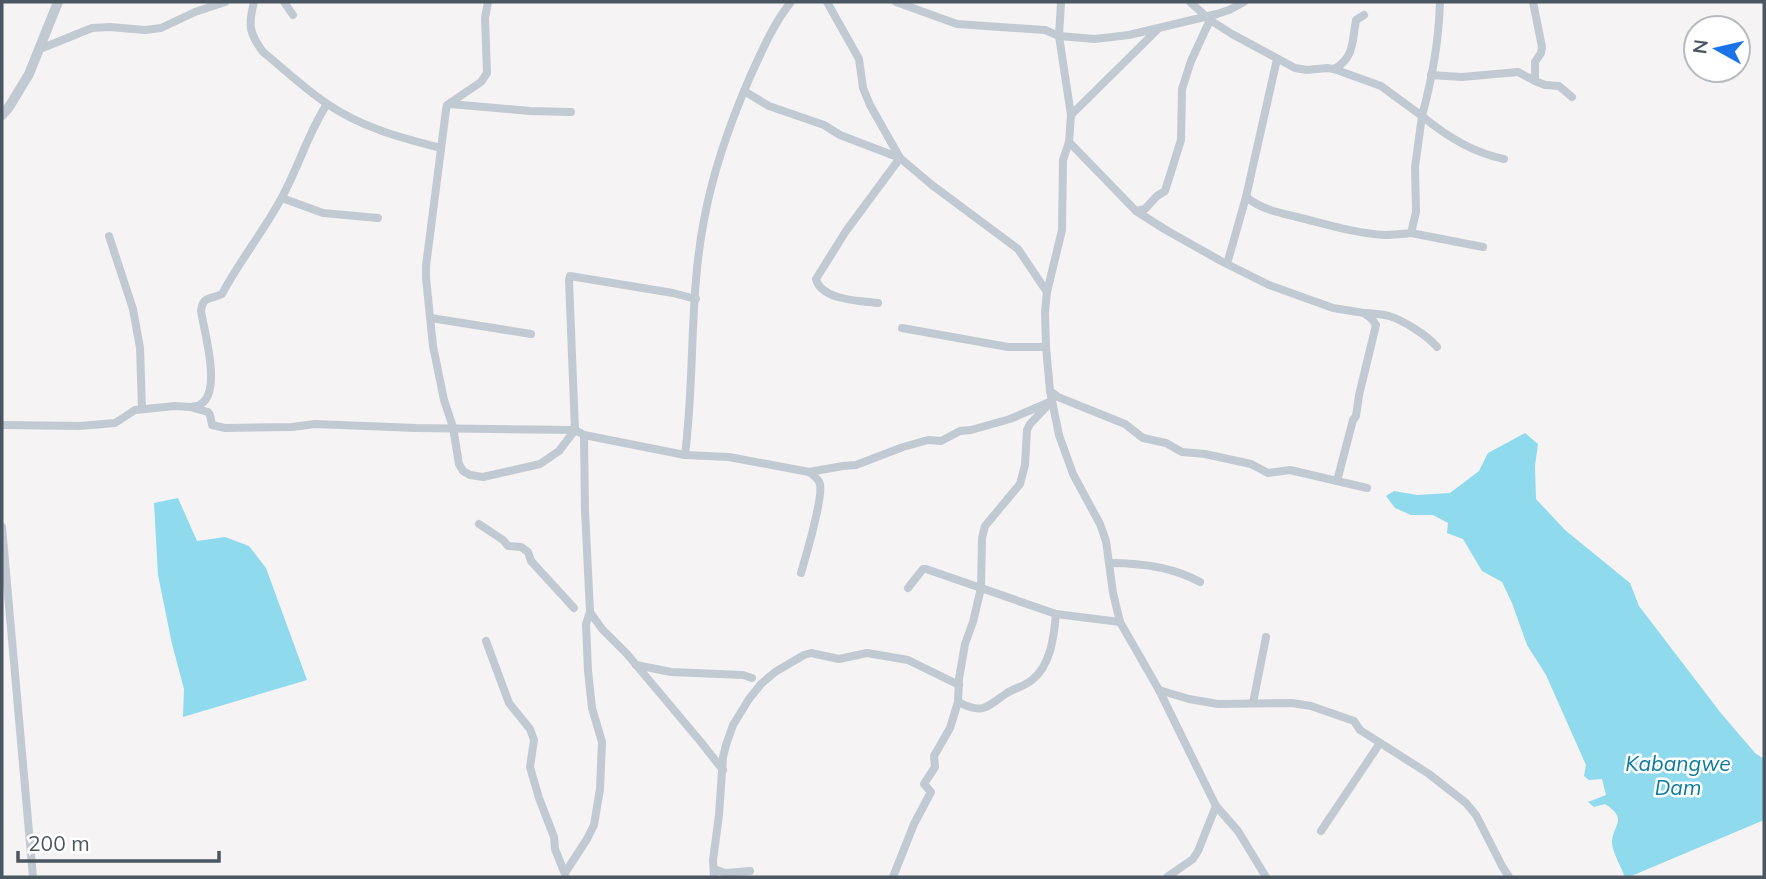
<svg xmlns="http://www.w3.org/2000/svg" width="1766" height="879" font-family="Mulish,sans-serif">
<style>
.water{fill:#90daee}
.lines{fill:none;stroke-linecap:round;stroke-linejoin:round}
.minor{stroke:#c1cad2;stroke-width:8}
.tertiary{stroke:#c1cad2;stroke-width:10}
.labels{text-anchor:middle;stroke-width:5;stroke-linejoin:round;paint-order:stroke}
.water-label{font-size:21px;font-style:italic;fill:#0c7c9b;stroke:#fff}
</style>
<rect width="100%" height="100%" fill="#f5f3f3"/>
<g class="water">
<path d="M1525,433L1538,444L1535,466L1536,499L1565,530L1630,583L1639,606L1720,712L1755,753L1764,759V820L1629,877H1625C1622,869 1613,853 1612,844C1611,826 1630,820 1605,804L1594,807L1588,802L1606,795L1602,779L1589,780L1584,776L1586,765L1546,675L1527,645L1512,603L1502,582L1482,571L1463,539L1447,533L1448,523L1433,515H1411L1395,508L1386,496L1394,491L1417,495L1450,493L1479,471L1488,453Z"/>
<polygon points="178,498 197,541 225,537 249,546 266,568 307,680 183,717 184,689 172,644 158,575 154,503"/>
</g>
<g class="lines">
<g class="minor">
<path d="M254,2C248,25 249,33 263,52C284,69 304,88 326,103C360,127 401,138 441,148"/>
<polyline points="284,2 293,15"/>
<polyline points="488,2 485,18 487,73 481,82 447,105 446,110 426,266 426,278 433,346 444,400 453,427 459,464 463,471 470,475 483,477 540,464 559,451 575,430 569,280 570,276 673,293 696,299"/>
<polyline points="827,2 859,59 863,88 870,105 900,158 932,185 1018,249 1047,292"/>
<polyline points="896,2 957,24 1045,30 1059,36 1095,39 1129,35 1217,14 1229,10 1244,2"/>
<polyline points="1061,2 1059,36 1071,115 1069,142 1063,160 1062,230 1047,292 1045,312 1046,347 1050,391 1059,435 1073,474 1100,524 1106,541 1113,593 1120,622 1159,690 1216,806 1238,831 1266,877"/>
<path d="M1190,2L1210,20L1232,34L1295,68L1307,70L1327,68L1334,69L1381,86L1422,116C1432,79 1439,40 1440,2"/>
<polyline points="40,49 92,28 110,27 145,30 161,28 195,12 225,2"/>
<path d="M1334,69C1355,57 1352,41 1356,20L1364,15"/>
<polyline points="1431,75 1462,77 1518,72 1535,81 1535,62 1541,53 1542,47 1533,2"/>
<polyline points="1535,81 1545,85 1559,86 1572,97"/>
<path d="M744,91L769,106L824,125L840,135L900,158L846,231L816,279C821,300 860,301 878,303"/>
<polyline points="450,104 530,111 571,112"/>
<polyline points="1071,115 1157,30"/>
<path d="M1246,197C1263,210 1277,212 1297,217C1326,224 1354,233 1384,235C1393,235 1402,234 1411,233L1416,212L1415,167L1422,116C1446,136 1474,153 1504,159"/>
<polyline points="282,198 323,213 378,218"/>
<polyline points="1136,211 1145,209 1157,196 1165,191 1181,140 1182,89 1191,61 1210,20"/>
<polyline points="1411,233 1483,247"/>
<polyline points="109,236 133,309 140,348 142,409"/>
<polyline points="1227,264 1246,197 1277,59"/>
<path d="M1367,313C1374,314 1382,314 1389,316C1403,320 1428,336 1437,347"/>
<polyline points="431,318 531,334"/>
<polyline points="902,328 1008,347 1046,347"/>
<polyline points="1050,391 1058,397 1125,424 1143,438 1166,443 1182,452 1205,454 1251,464 1268,473 1290,470 1337,481 1353,420 1356,416 1359,395 1376,325 1372,319 1364,313 1333,308 1269,285 1221,261 1166,230 1136,211 1069,142"/>
<path d="M190,407C192,407 199,406 201,404C222,391 204,331 201,311C203,295 210,300 222,294C240,260 264,231 282,197C299,166 308,133 327,104"/>
<polyline points="2,425 80,426 115,423 135,410 175,406 190,407 208,412 210,415 212,425 225,428 292,427 315,424 416,428 575,430 584,435 685,455 729,457 809,472 843,466 856,465 903,447 928,440 941,441 960,431 971,430 1010,419 1052,401"/>
<polyline points="584,435 585,510 590,612 602,629 627,654 700,741 723,770"/>
<path d="M685,455C695,377 689,297 704,220C713,171 730,123 750,77C762,51 773,24 791,2"/>
<polyline points="1337,481 1367,488"/>
<polyline points="479,524 503,540 508,546 521,547 528,552 531,561 574,608"/>
<polyline points="2,527 33,877"/>
<path d="M1110,563C1140,563 1173,567 1200,582"/>
<path d="M801,573C806,556 823,498 820,484C819,479 813,475 809,472"/>
<polyline points="908,588 923,569 926,569 1056,614 1120,622"/>
<polyline points="486,641 509,703 530,729 534,740 530,767 539,798 554,837 555,849 565,874"/>
<polyline points="636,665 671,672 743,675 752,678"/>
<polyline points="1159,690 1189,699 1218,704 1292,703 1311,706 1354,721 1360,730 1429,774 1466,803 1476,815 1502,866 1509,877"/>
<path d="M958,702C984,715 986,707 1007,693C1015,688 1025,686 1032,680C1051,665 1054,636 1056,614"/>
<polyline points="1253,703 1266,637"/>
<polyline points="1321,831 1380,743"/>
<polyline points="714,869 725,873 750,871"/>
<polyline points="565,873 587,839 594,825 600,789 602,742 592,708 588,671 586,624 590,612"/>
<polyline points="714,877 713,860 719,815 723,757 726,745 733,725 749,699 761,684 775,672 804,655 811,653 839,659 867,653 908,660 959,685"/>
<polyline points="893,877 914,824 931,792 924,784 935,767 934,756 950,728 958,702 959,679 965,644 973,622 981,588 982,538 985,526 1020,484 1025,465 1027,430 1030,424 1050,403"/>
<polyline points="1167,877 1193,859 1198,851 1216,806"/>
</g>
<polyline class="tertiary" points="2,115 9,107 29,74 58,2"/>
</g>
<g class="labels">
<g class="water-label">
<text x="1678" y="771">Kabangwe<tspan x="1678" dy="24">Dam</tspan></text>
</g>
</g>
<rect width="1766" height="879" fill="none" stroke="#4a5661" stroke-width="7"/>
<g transform="translate(1717 49) rotate(278)"><circle r="33" fill="#ffffff" stroke="#b7bbc0" stroke-width="2"/>
<path d="M0-5L12 26L0 18L-12 26Z" fill="#1a73e8"/>
<text y="-10" font-size="19" font-weight="bold" text-anchor="middle" fill="#4a5661">N</text>
</g>
<path d="M18 851v10h201v-10" fill="none" stroke="#4a5661" stroke-width="3.5"/>
<text x="28" y="851" font-size="21" fill="#4a5661" stroke="#ffffff" stroke-width="5" paint-order="stroke">200 m</text>
</svg>
